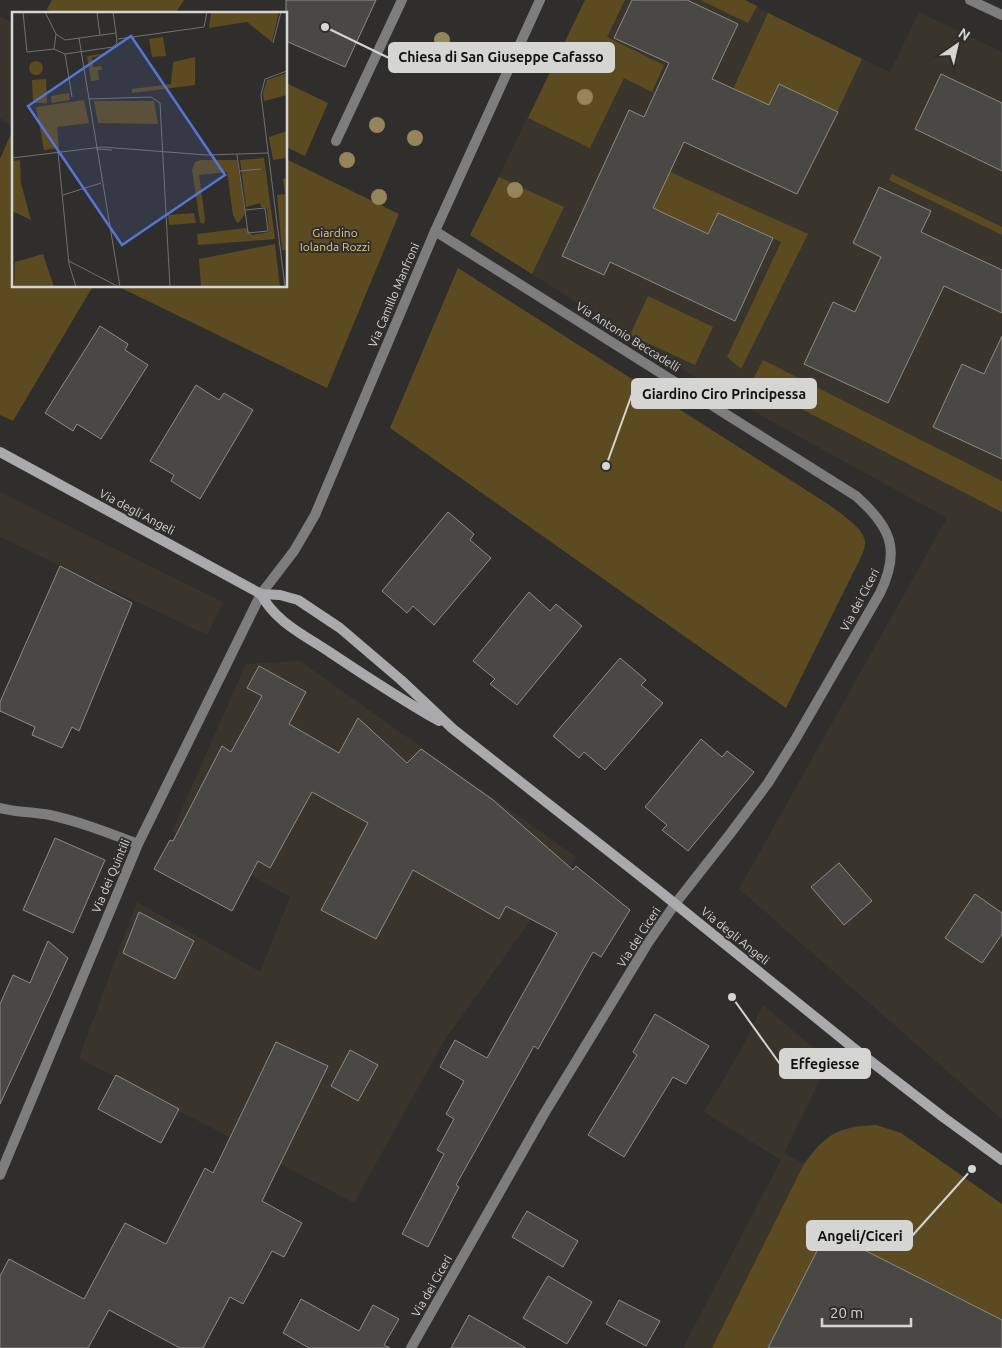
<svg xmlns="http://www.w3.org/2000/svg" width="1002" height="1348" font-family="Ubuntu,sans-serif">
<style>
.built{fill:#39352d}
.green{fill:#5c4b20}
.building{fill:#494845;stroke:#8e8c89}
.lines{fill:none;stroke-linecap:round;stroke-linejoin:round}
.lane{stroke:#7e7d7e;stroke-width:10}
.street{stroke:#7e7d7e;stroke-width:10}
.secondary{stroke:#aaa9ab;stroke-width:10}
.tree{fill:#96845a}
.labels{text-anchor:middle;stroke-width:4;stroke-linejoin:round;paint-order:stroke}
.park-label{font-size:12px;fill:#eacb80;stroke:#302e2c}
.street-label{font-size:12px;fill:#d5d5d3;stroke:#302e2c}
.inset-road{fill:none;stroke:#72716f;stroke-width:1}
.view{fill:#5476d6;fill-opacity:0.15;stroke:#5476d6;stroke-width:2.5}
.inset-edge{fill:none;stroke:#d5d5d3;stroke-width:2.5}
.leader{fill:none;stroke:#d5d5d3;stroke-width:2}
.callout-dot{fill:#d5d5d3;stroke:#302e2c;stroke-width:2}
.callout{fill:#d5d5d3;stroke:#d5d5d3;stroke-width:2}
.callout-label{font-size:14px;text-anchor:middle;font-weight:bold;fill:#111}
</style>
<rect width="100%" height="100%" fill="#302e2c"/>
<g class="built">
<polygon points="585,0 745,0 757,6 760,9 890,72 919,12 1002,52 1002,1119 739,889 947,518 727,397 470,235"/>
<polygon points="0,16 14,24 13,128 0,118"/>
<polygon points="0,492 223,602 207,635 0,537"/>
<polygon points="300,661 576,857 444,1041 354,1203 79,1058 137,902 260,972 290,897 172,831 246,664"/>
<polygon points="763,1005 829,1061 784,1153 804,1164 818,1145 835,1132 853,1126 876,1125 901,1133 1002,1204 1002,1348 683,1348 781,1160 704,1112 741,1050"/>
</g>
<g class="green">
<polygon points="52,0 184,0 175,14 54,14 47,9"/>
<polygon points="585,0 625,0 607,37 664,65 652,92 624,78 590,148 528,118"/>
<polygon points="700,0 745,0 757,6 748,23"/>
<polygon points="768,13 862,59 837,112 779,84 769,105 733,89"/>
<polygon points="286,83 328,103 305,156 286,147"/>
<polygon points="14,127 14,286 93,286 13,421 0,415 0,159"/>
<polygon points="286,159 399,214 327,388 117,286 286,286"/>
<polygon points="670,172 808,234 741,369 727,357 781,242 718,213 708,234 653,208"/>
<polygon points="892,174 1002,227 1002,235 889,180"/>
<polygon points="499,177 564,207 532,274 470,235"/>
<path d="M458,268L828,504C838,512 866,529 865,543C865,547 863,552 862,555L786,708L390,428Z"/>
<polygon points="648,296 713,327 695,365 630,335"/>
<polygon points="763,360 1002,481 1002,512 751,383"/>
<path d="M876,1125L901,1133L1002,1204V1320L827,1231L768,1348H712L804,1164C826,1134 838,1127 876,1125Z"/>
</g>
<g class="building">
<polygon points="286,0 376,0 345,67 286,41"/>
<polygon points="632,0 687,0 738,24 712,79 769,105 779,84 838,112 797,194 684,142 653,208 708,234 718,213 773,238 735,321 610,262 604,275 562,256 629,110 644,117 669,63 614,38"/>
<polygon points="941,74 1002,103 1002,171 915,129"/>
<polygon points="879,187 931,211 921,232 1002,270 1002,313 944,286 888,403 804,364 833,302 855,312 881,257 853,243"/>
<polygon points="100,326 128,344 125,350 148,365 101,439 77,424 73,431 45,413"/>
<polygon points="1002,336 1002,459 933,427 962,364 984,374"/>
<polygon points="196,385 219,400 224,393 253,410 200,499 171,481 174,475 150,461"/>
<polygon points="448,512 474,534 470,540 491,558 434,625 413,606 407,613 382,591"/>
<polygon points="60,566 132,603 79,731 72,727 62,748 32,735 35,727 0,711 0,702"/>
<polygon points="529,592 550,611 556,604 582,626 517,705 490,684 495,679 473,661"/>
<polygon points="620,658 646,680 641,685 663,703 605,770 584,752 579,758 553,736"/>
<polygon points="259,666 306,692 289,724 339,753 358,718 407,763 421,749 493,800 573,870 576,866 630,910 601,957 593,952 538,1049 534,1046 456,1185 459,1187 428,1247 402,1234 444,1154 437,1150 454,1119 446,1114 464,1081 440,1067 455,1040 487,1058 557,933 506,906 499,919 413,870 376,939 321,910 368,823 312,792 270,868 258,861 232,911 154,869 170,840 173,841 222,746 231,752 262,696 247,688"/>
<polygon points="701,739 722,757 727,751 754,772 688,851 662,830 667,825 645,807"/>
<polygon points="55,838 105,860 73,933 23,910"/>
<polygon points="839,863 872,901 844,925 811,887"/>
<polygon points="975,894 1002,913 1002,934 982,963 945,938"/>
<polygon points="139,912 194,941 175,979 123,953"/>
<polygon points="48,941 68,958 0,1104 0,1004 13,975 30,983"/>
<polygon points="655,1014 709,1046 686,1084 673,1077 624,1157 588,1135 637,1055 633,1052"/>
<polygon points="276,1042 328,1066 262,1201 302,1223 284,1257 272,1251 243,1304 230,1297 203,1348 180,1348 109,1310 88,1348 0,1348 0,1276 9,1259 84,1299 125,1223 166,1244 205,1168 213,1173"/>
<polygon points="350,1050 378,1065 358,1101 331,1086"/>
<polygon points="116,1075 179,1109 161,1143 98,1109"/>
<polygon points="527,1211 578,1241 563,1267 512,1237"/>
<polygon points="827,1231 1002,1320 1002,1348 768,1348"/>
<polygon points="548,1276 592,1302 567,1344 523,1318"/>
<polygon points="301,1299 359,1331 373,1305 399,1319 384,1345 390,1348 309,1348 283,1333"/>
<polygon points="619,1300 660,1321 646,1346 606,1324"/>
<polygon points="469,1315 526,1348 451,1348"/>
</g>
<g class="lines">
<polyline class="lane" points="336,141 402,0"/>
<g class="street">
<polyline points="970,0 1002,15"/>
<path d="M0,808C16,812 33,812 50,815C81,822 109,833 138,844"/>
<polyline points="0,1175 138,844 261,594 294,551 315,515 435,231 540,0"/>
<path d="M411,1348L544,1114L648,943L675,904L730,834L768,783L795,740L880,593C901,550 891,527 856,496L435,231"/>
</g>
<g class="secondary">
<polyline points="0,452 261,594 280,595 298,600 340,628 401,680 453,729 658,890 851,1046 943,1117 1002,1160"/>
<path d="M261,594C275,622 306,636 331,653C367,677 402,700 439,721"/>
</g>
</g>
<g class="tree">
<circle cx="442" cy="40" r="8"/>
<circle cx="585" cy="97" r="8"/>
<circle cx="377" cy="125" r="8"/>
<circle cx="415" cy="138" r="8"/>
<circle cx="347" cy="160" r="8"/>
<circle cx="515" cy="190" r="8"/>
<circle cx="379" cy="197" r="8"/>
</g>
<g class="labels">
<g class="park-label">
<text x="335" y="237">Giardino<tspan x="335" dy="14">Iolanda Rozzi</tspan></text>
</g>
<g class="street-label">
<text transform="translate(394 295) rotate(-67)" y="4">Via Camillo Manfroni</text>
<text transform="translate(628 337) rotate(32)" y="4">Via Antonio Beccadelli</text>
<text transform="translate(137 512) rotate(28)" y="4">Via degli Angeli</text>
<text transform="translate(860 600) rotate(-62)" y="4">Via dei Ciceri</text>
<text transform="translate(111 876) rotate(-67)" y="4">Via dei Quintili</text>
<text transform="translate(735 936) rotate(39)" y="4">Via degli Angeli</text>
<text transform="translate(639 937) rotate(-57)" y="4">Via dei Ciceri</text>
<text transform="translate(432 1286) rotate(-60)" y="4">Via dei Ciceri</text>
</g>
</g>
<g transform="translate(12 12)">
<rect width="275" height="275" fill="#302e2c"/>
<path d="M199,0H267L260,30L235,10L197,16ZM151,25L154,44L140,45L137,27ZM94,41L80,46L81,55L89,54L90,58H86L87,68L79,69L75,44ZM183,45V73L120,81V77L159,72L161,50ZM17 56a7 7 0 1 1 14 0a7 7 0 1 1-14 0ZM275,61V83L252,89L251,81L255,68ZM34,67L35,91H21L20,68ZM57,81L58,88L40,91L39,84ZM72,88L77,111L45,115L47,136L32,138L24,95ZM82,89H142L146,112L86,111ZM275,119V146L261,148L257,125ZM252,146L263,227L186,233L185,222L234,216L240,223L257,220L255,196L249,195L248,191L234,195L228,148ZM8,148L9,171L19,208L0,199V149ZM188,148H225L233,202L227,210L225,211L221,203L215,160L187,163L193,207L192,212L188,210L180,158L183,150ZM275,166V238H270L265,183L273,182L271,167ZM182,201L184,211L157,213L156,203ZM263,232L268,275H189L187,247ZM31,242L42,275H2L3,250Z" fill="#5c4b20"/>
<path class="inset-road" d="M11,0L15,40L42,37M33,0L44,22L53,28L104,21L105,31L101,35L53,42L42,37M101,0L104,21M85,1L88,23M67,26L108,275M106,27L192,15L195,0M261,31L269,0M42,37L44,22M53,42L60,85M77,87L139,85L148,91L158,275M84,137L100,138M46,140L57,252L64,275M225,143L233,198L253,196L256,219L236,221L233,198M0,146L90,135L195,143L256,141M228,159L249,157M51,183L89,171M57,249L107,275M273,275L249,83L253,67L275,59"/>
<path class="view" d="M119,24L213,163L110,233L16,94Z"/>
<rect width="275" height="275" class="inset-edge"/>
</g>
<path class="leader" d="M325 27L389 58M606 466L632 394M732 997L780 1064M972 1169L912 1236"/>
<g class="callout-dot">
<circle cx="325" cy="27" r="5"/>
<circle cx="606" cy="466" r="5"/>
<circle cx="732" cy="997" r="5"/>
<circle cx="972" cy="1169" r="5"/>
</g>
<g class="callout">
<rect x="389" y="43" width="225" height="29" rx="5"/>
<rect x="632" y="379" width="184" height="29" rx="5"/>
<rect x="780" y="1049" width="90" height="29" rx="5"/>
<rect x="807" y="1221" width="105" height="29" rx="5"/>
</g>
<g class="callout-label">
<text x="501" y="62">Chiesa di San Giuseppe Cafasso</text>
<text x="724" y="399">Giardino Ciro Principessa</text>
<text x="825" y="1069">Effegiesse</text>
<text x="860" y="1241">Angeli/Ciceri</text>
</g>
<g transform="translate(957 45) rotate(34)" stroke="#302e2c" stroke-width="4" paint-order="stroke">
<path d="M0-4L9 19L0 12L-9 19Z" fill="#d5d5d3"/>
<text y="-8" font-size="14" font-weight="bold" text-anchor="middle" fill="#d5d5d3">N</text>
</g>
<path d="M822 1318v8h89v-8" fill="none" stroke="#d5d5d3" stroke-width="2.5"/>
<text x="830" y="1318" font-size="15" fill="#d5d5d3" stroke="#302e2c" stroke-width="4" paint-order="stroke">20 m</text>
</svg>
